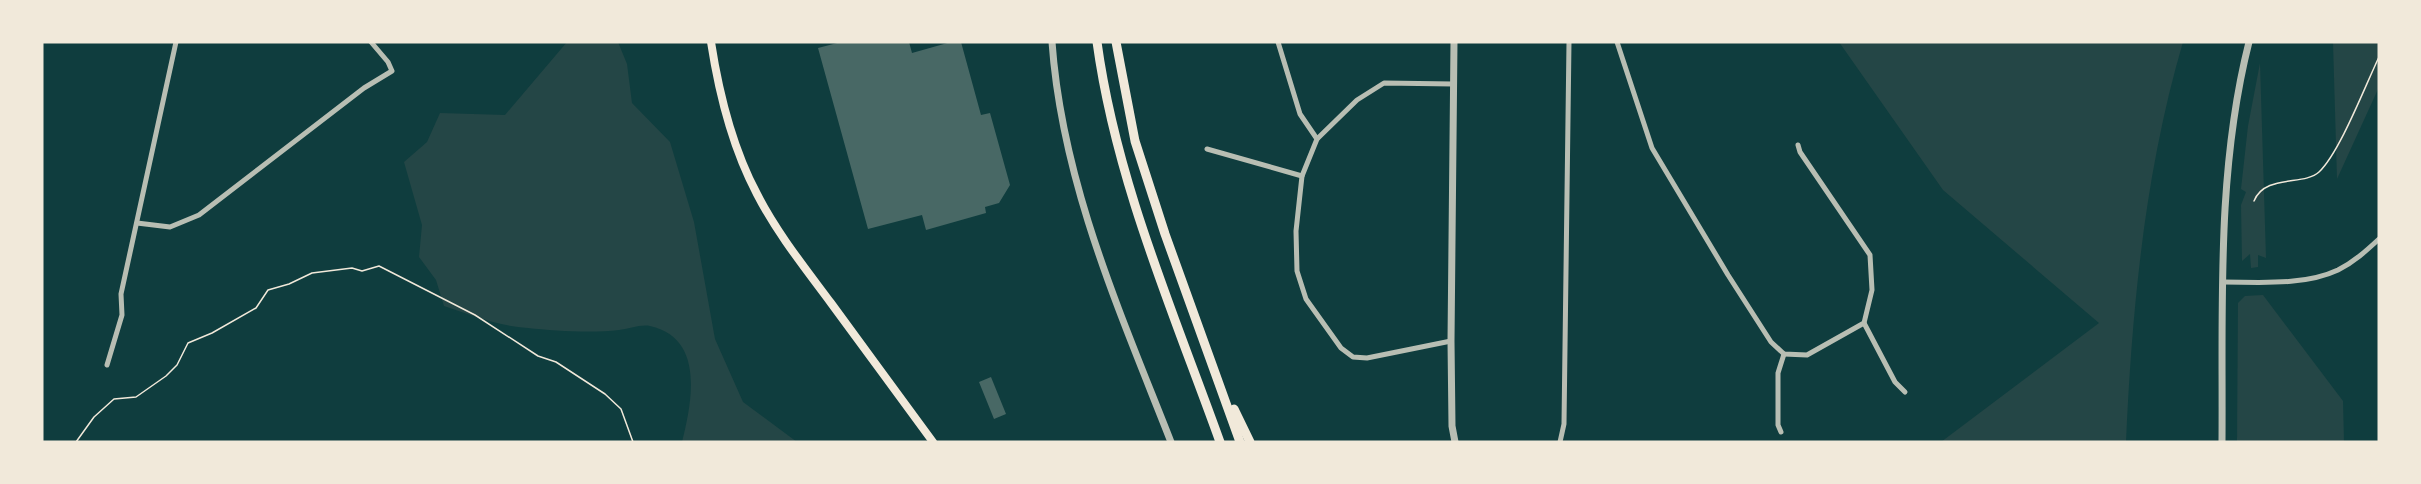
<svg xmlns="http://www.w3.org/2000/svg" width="2421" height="484" font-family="'Titillium Web',sans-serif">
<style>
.green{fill:#244646}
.building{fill:#486865}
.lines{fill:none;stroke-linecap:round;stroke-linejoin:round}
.path{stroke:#f1e9da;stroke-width:1.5}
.minor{stroke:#b8beb3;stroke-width:5}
.tertiary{stroke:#b8beb3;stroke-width:7}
.secondary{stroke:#f1e9da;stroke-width:8}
.motorway{stroke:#f1e9da;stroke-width:9}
</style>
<rect width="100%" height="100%" fill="#0f3d3e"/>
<g class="green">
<path d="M567,42H618L627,64L632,103L670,142L694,222L715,339L743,402L797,442H682C692,402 705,338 650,326C641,324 628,329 619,330C593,333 554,331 528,328C498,326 471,315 444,306L436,280L419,257L422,225L404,162L427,142L440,113L505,115Z"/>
<path d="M1839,42H2183C2145,171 2132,308 2126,442H1941L2099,323L1943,190Z"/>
<polygon points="2333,42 2379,42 2379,87 2337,179"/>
<polygon points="2260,63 2266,258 2258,255 2258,267 2251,268 2250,254 2242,261 2241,205 2246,192 2241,189 2248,126"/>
<polygon points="2263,295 2343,401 2344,442 2237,442 2238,303 2245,296"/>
</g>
<g class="building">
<polygon points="841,42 909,42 912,53 951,42 961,42 981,115 990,113 1010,185 999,203 985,207 986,213 926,230 922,215 868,229 818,48"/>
<polygon points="991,377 1006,414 994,419 979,382"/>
</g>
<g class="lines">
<g class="path">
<path d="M2254,201C2265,174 2304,186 2319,172C2340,152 2365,86 2379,57"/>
<polyline points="76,442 94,417 114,399 136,397 166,376 177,365 188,343 212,333 256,308 268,290 289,284 312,273 352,268 362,271 379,266 475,315 538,356 556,362 605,394 621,409 633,442"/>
</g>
<g class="minor">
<polyline points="1278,42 1300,114 1317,139"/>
<polyline points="1617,42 1652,148 1728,275 1771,342 1784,354 1807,355 1864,323 1872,290 1870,255 1800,152 1798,145"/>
<polyline points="1207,149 1302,176"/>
<polyline points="137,223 170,227 199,215 364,88 392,71 388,62 371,42"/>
<path d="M2223,282C2259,282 2304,286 2338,270C2354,262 2366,251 2379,239"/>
<polyline points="1864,323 1895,382 1905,392"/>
<polyline points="1451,341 1367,358 1353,357 1341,348 1306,299 1297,271 1296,231 1302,176 1317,139 1357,100 1384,83 1453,84"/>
<polyline points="107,365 122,315 121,294 176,42"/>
<polyline points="1781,432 1778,425 1778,373 1784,354"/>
<polyline points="1560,442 1564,424 1569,42"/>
</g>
<g class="tertiary">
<path d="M1052,42C1062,183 1120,312 1171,442"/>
<polyline points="1454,42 1451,341 1452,426 1455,442"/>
<path d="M2222,442C2223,309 2216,172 2249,42"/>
</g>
<path class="secondary" d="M711,42C719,94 732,147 757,194C777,233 805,268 831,303C865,349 899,396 933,442"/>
<g class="motorway">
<path d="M1097,42C1116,181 1173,311 1220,442"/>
<polyline points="1116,42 1135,141 1165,234 1240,442"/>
<polyline points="1234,409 1250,442"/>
</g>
</g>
<rect width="2421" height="484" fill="none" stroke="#f1e9da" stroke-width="87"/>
</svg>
